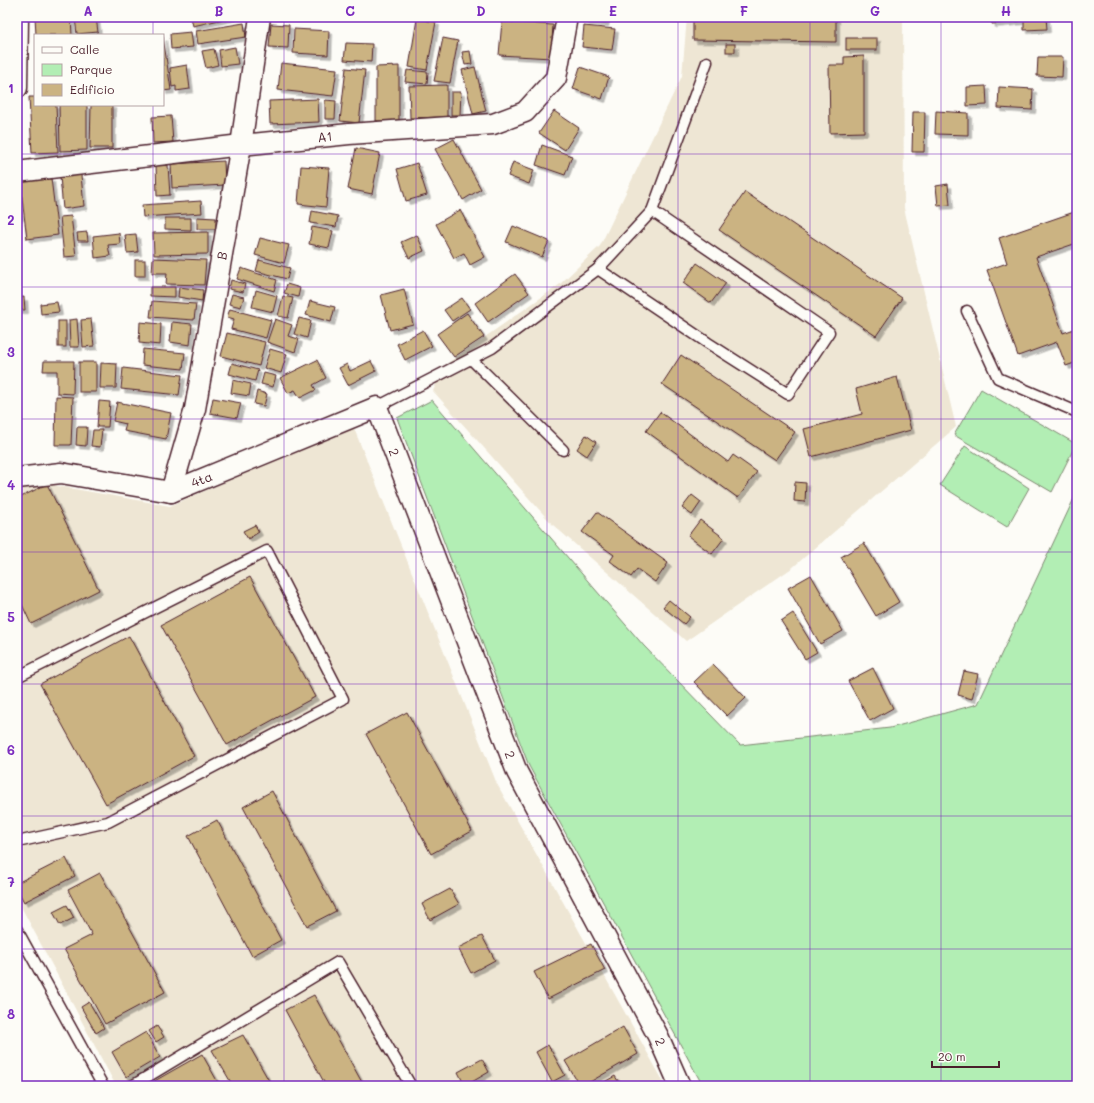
<svg xmlns="http://www.w3.org/2000/svg" width="1094" height="1103" font-family="Mali,sans-serif">
<style>
.built{fill:#eee6d4}
.green{fill:#b2eeb4;stroke:#7e8670}
.building{fill:#cbb382;stroke:#4a1f2b;filter:url(#shadow)}
.lines{fill:none;stroke-linecap:round;stroke-linejoin:round}
.lane-casing{stroke:#4a1f2b;stroke-width:13}
.street-casing{stroke:#4a1f2b;stroke-width:23}
.lane{stroke:#fdfcf7;stroke-width:10}
.street{stroke:#fdfcf7;stroke-width:20}
.grid{fill:none;stroke:#7b2cbf;stroke-width:1;stroke-opacity:0.55}
.labels{text-anchor:middle;stroke-width:4;stroke-linejoin:round;paint-order:stroke}
.street-label{font-size:13px;fill:#4a1f2b;stroke:#fdfcf7}
.neatline{fill:none;stroke:#7b2cbf;stroke-width:1.5}
.grid-label{font-size:13px;text-anchor:middle;font-weight:bold;fill:#7b2cbf}
</style>
<defs>
<filter id="shadow"><feDropShadow dx="3.5" dy="3.5" stdDeviation="0" flood-color="#0004"/></filter>
</defs>
<rect width="100%" height="100%" fill="#fdfcf7"/>
<filter id="ink" filterUnits="userSpaceOnUse"><feTurbulence type="fractalNoise" baseFrequency=".025" numOctaves="2"/><feDisplacementMap in="SourceGraphic" scale="8" xChannelSelector="R" yChannelSelector="G"/><feConvolveMatrix kernelMatrix="1 2 1 2 8 2 1 2 1" color-interpolation-filters="sRGB"/></filter>
<g filter="url(#ink)">
<g class="built">
<polygon points="687,17 903,17 904,208 956,427 792,568 686,641 553,525 433,391 445,365 559,285 600,246 682,76"/>
<polygon points="353,426 497,784 666,1086 116,1086 17,899 17,489 47,484 170,506"/>
</g>
<g class="green">
<polygon points="981,389 1076,444 1052,492 954,435"/>
<polygon points="432,400 644,646 740,745 890,728 978,704 1077,492 1077,1086 703,1086 529,766 397,418"/>
<polygon points="965,446 1029,488 1007,527 940,485"/>
</g>
<g class="building">
<polygon points="35,17 71,17 72,35 36,35"/>
<polygon points="96,17 98,32 77,34 75,18"/>
<polygon points="191,17 233,17 193,26"/>
<polygon points="585,17 606,17 605,23 585,21"/>
<polygon points="693,17 836,17 836,42 693,40"/>
<polygon points="991,17 1020,17 1020,21 992,24"/>
<polygon points="1024,17 1046,17 1047,29 1024,30"/>
<polygon points="417,19 436,22 427,70 409,67"/>
<polygon points="502,21 553,25 551,58 499,55"/>
<polygon points="244,23 246,37 198,44 196,31"/>
<polygon points="271,24 289,25 288,48 269,47"/>
<polygon points="584,26 615,29 612,50 582,47"/>
<polygon points="294,29 329,31 328,55 293,53"/>
<polygon points="191,32 193,47 171,49 170,34"/>
<polygon points="163,37 171,90 163,91"/>
<polygon points="443,38 458,41 450,83 434,81"/>
<rect x="846" y="38" width="31" height="12"/>
<polygon points="1077,41 1077,62 1076,62"/>
<polygon points="346,43 372,44 371,62 344,60"/>
<rect x="726" y="44" width="9" height="8"/>
<polygon points="235,47 238,64 221,66 219,50"/>
<polygon points="214,49 218,65 206,68 202,51"/>
<polygon points="470,51 472,64 465,65 462,52"/>
<polygon points="864,56 864,132 830,133 829,65 844,65 844,57"/>
<polygon points="1038,57 1063,57 1062,77 1037,76"/>
<polygon points="281,63 337,69 333,96 278,90"/>
<polygon points="187,65 190,89 176,91 176,86 172,87 170,68"/>
<polygon points="399,66 399,121 376,121 376,67"/>
<polygon points="475,67 486,111 473,114 462,70"/>
<polygon points="580,67 609,77 602,99 573,89"/>
<polygon points="346,68 365,70 359,123 340,121"/>
<polygon points="407,70 428,72 427,84 405,82"/>
<polygon points="447,85 447,117 410,118 409,86"/>
<polygon points="986,86 987,105 967,106 967,87"/>
<polygon points="999,87 1033,89 1032,110 998,108"/>
<polygon points="451,92 461,92 460,115 451,115"/>
<polygon points="29,97 35,97 35,105 56,105 58,152 32,153"/>
<polygon points="318,99 319,122 270,124 269,101"/>
<polygon points="325,100 336,101 335,119 325,119"/>
<polygon points="59,105 87,105 87,150 60,151"/>
<polygon points="91,105 112,105 112,148 90,148"/>
<polygon points="554,111 579,128 565,150 539,133"/>
<polygon points="936,111 968,113 968,135 935,134"/>
<polygon points="913,112 925,112 924,152 912,152"/>
<polygon points="171,116 173,142 153,143 152,117"/>
<polygon points="454,139 481,189 463,200 435,149"/>
<polygon points="542,145 572,156 565,175 536,165"/>
<polygon points="356,148 380,153 372,194 348,189"/>
<polygon points="224,161 225,185 172,188 171,164"/>
<polygon points="513,162 534,170 529,184 508,176"/>
<polygon points="417,163 427,195 406,201 397,169"/>
<polygon points="156,165 168,165 170,195 157,196"/>
<polygon points="301,166 329,168 326,207 298,204"/>
<polygon points="81,175 84,206 63,209 60,177"/>
<polygon points="51,178 58,235 27,239 20,182"/>
<polygon points="948,184 950,205 938,206 936,186"/>
<polygon points="745,192 902,298 876,336 719,230"/>
<polygon points="17,200 20,217 17,217"/>
<polygon points="201,201 202,213 143,217 142,205"/>
<polygon points="460,210 485,257 470,265 464,253 454,258 436,224"/>
<polygon points="312,211 338,216 336,227 310,223"/>
<polygon points="1077,211 1077,243 1036,257 1063,333 1077,328 1077,362 1066,366 1057,342 1018,356 987,270 1007,263 999,238"/>
<polygon points="71,216 76,256 64,257 60,217"/>
<polygon points="197,217 216,218 216,229 197,229"/>
<polygon points="165,218 191,218 191,230 165,229"/>
<polygon points="513,226 549,241 542,257 506,242"/>
<polygon points="312,227 333,231 329,248 309,244"/>
<polygon points="87,232 88,241 78,241 77,233"/>
<polygon points="208,232 208,254 154,255 153,233"/>
<polygon points="119,233 120,244 108,245 110,256 95,258 93,236"/>
<polygon points="136,234 138,252 127,253 125,235"/>
<polygon points="417,235 424,251 409,258 401,242"/>
<polygon points="260,238 289,245 284,263 255,255"/>
<polygon points="153,258 206,260 204,285 166,284 167,273 152,273"/>
<rect x="135" y="260" width="10" height="16"/>
<polygon points="259,260 290,268 287,279 256,271"/>
<polygon points="697,263 726,283 711,303 683,283"/>
<polygon points="241,268 277,280 274,291 237,279"/>
<polygon points="515,274 529,293 488,322 475,303"/>
<polygon points="231,280 245,284 243,292 229,289"/>
<polygon points="287,284 300,288 298,297 284,293"/>
<polygon points="150,287 175,287 175,297 150,296"/>
<polygon points="179,287 203,290 202,301 178,297"/>
<polygon points="404,289 413,324 390,330 381,295"/>
<polygon points="256,290 277,296 273,312 252,307"/>
<polygon points="232,294 244,297 241,307 229,304"/>
<polygon points="283,296 293,298 288,318 278,316"/>
<polygon points="24,297 25,310 17,310 17,298"/>
<polygon points="462,298 470,309 452,321 444,310"/>
<polygon points="152,301 196,304 194,320 150,317"/>
<polygon points="310,301 335,307 331,322 306,315"/>
<polygon points="57,302 59,312 41,314 40,304"/>
<polygon points="230,309 271,320 266,338 231,329 234,319 227,317"/>
<polygon points="467,313 484,337 454,357 437,334"/>
<polygon points="299,318 311,321 307,338 294,334"/>
<polygon points="77,319 79,347 70,347 69,320"/>
<polygon points="91,319 94,346 83,347 81,320"/>
<polygon points="275,319 292,325 288,336 299,339 295,352 267,342"/>
<rect x="58" y="321" width="8" height="26"/>
<polygon points="140,322 161,324 160,345 139,343"/>
<polygon points="172,322 192,324 190,345 170,342"/>
<polygon points="423,330 432,346 405,360 397,344"/>
<polygon points="227,333 265,342 259,366 221,356"/>
<polygon points="143,349 185,353 183,369 142,365"/>
<polygon points="270,349 287,354 281,373 264,368"/>
<polygon points="681,355 795,432 775,460 662,384"/>
<polygon points="317,360 326,378 313,385 316,390 300,398 295,390 288,393 280,378"/>
<polygon points="44,361 74,361 73,394 57,393 57,371 43,371"/>
<polygon points="371,361 376,371 348,385 339,368 347,364 350,371"/>
<rect x="79" y="362" width="17" height="30"/>
<polygon points="101,363 117,364 116,388 100,388"/>
<polygon points="232,363 258,370 255,381 229,374"/>
<polygon points="123,368 182,375 179,395 121,389"/>
<polygon points="264,373 276,376 273,387 261,384"/>
<polygon points="897,377 911,430 811,457 804,429 862,414 856,389"/>
<polygon points="233,380 251,384 249,396 231,393"/>
<polygon points="257,391 267,394 264,406 254,404"/>
<polygon points="56,396 73,397 71,445 55,445"/>
<polygon points="213,398 241,403 237,418 210,413"/>
<polygon points="99,401 110,402 108,427 97,427"/>
<polygon points="117,402 171,413 166,439 124,431 126,424 113,421"/>
<polygon points="660,412 728,462 733,455 757,472 738,498 646,431"/>
<polygon points="77,427 87,427 86,446 76,445"/>
<polygon points="93,430 102,430 100,447 91,446"/>
<polygon points="586,435 596,442 587,456 577,449"/>
<polygon points="795,482 806,483 805,502 794,501"/>
<polygon points="47,484 99,590 31,624 17,594 17,499"/>
<polygon points="692,495 701,502 692,515 682,508"/>
<polygon points="597,512 668,563 655,582 637,569 631,577 610,561 614,555 582,532"/>
<polygon points="700,520 724,538 712,554 688,536"/>
<polygon points="255,525 259,532 248,539 243,531"/>
<polygon points="864,543 899,602 876,616 841,557"/>
<polygon points="811,575 843,631 820,644 788,588"/>
<polygon points="250,577 315,697 227,745 161,625"/>
<polygon points="669,600 690,617 684,624 663,607"/>
<polygon points="793,613 817,652 805,659 781,621"/>
<polygon points="129,636 194,756 106,804 40,684"/>
<polygon points="713,664 746,698 727,716 694,682"/>
<polygon points="873,668 893,708 870,721 848,681"/>
<polygon points="964,671 978,674 972,699 958,695"/>
<polygon points="407,712 472,831 431,854 366,734"/>
<polygon points="272,791 336,911 307,926 243,807"/>
<polygon points="217,820 281,940 252,956 188,836"/>
<polygon points="66,858 75,876 24,902 17,889 17,883"/>
<polygon points="100,873 165,992 105,1024 64,949 92,935 68,890"/>
<polygon points="450,889 459,904 430,920 422,904"/>
<polygon points="67,905 74,918 60,925 53,912"/>
<polygon points="482,936 495,960 471,973 458,948"/>
<polygon points="591,944 605,970 548,999 534,972"/>
<polygon points="314,995 364,1086 326,1086 285,1010"/>
<polygon points="89,1002 104,1028 96,1033 81,1007"/>
<polygon points="157,1026 164,1037 156,1042 149,1031"/>
<polygon points="623,1027 638,1054 583,1086 580,1086 565,1061"/>
<polygon points="146,1032 160,1057 126,1077 112,1052"/>
<polygon points="243,1035 272,1086 233,1086 212,1050"/>
<polygon points="548,1045 565,1075 552,1082 536,1052"/>
<polygon points="202,1054 220,1086 146,1086 165,1075"/>
<polygon points="482,1059 489,1072 465,1086 458,1072"/>
<polygon points="615,1076 621,1086 597,1086"/>
</g>
<g class="lines">
<defs>
<g id="lane">
<polyline points="598,269 708,343 788,394 829,332 652,211"/>
<polyline points="967,311 998,378 1077,412"/>
<polyline points="471,359 563,450"/>
<polyline points="377,407 492,348 598,269 652,211 707,62"/>
<polyline points="17,677 267,551 343,699 108,822 17,842"/>
<polyline points="17,930 103,1086"/>
<polyline points="132,1086 338,962 411,1086"/>
</g>
<g id="street">
<polyline points="17,88 18,17"/>
<path id="s1" d="M17,172L241,145L349,134L493,124L525,112L556,78L567,17"/>
<path id="s2" d="M17,478L61,473L171,492L377,407L517,772L658,1036L680,1086"/>
<path id="s3" d="M171,492L195,409L241,145L260,17"/>
</g>
</defs>
<use href="#lane" class="lane-casing"/>
<use href="#street" class="street-casing"/>
<use href="#lane" class="lane"/>
<use href="#street" class="street"/>
</g>
</g>
<path class="grid" d="M153,17V35M284,17V1086M416,17V1086M547,17V1086M678,17V1086M810,17V1086M941,17V1086M153,105V1086M17,154H1077M17,287H1077M17,419H1077M17,552H1077M17,684H1077M17,816H1077M17,949H1077"/>
<g class="labels">
<g class="street-label">
<text dy="5" stroke="none"><textPath href="#s1" startOffset="310">A1</textPath></text>
<text dy="5" stroke="none"><textPath href="#s3" startOffset="242">B</textPath></text>
<text dy="5" stroke="none"><textPath href="#s2" startOffset="427">2</textPath></text>
<text dy="5" stroke="none"><textPath href="#s2" startOffset="189">4ta</textPath></text>
<text dy="5" stroke="none"><textPath href="#s2" startOffset="751">2</textPath></text>
<text dy="5" stroke="none"><textPath href="#s2" startOffset="1075">2</textPath></text>
</g>
</g>
<rect width="1094" height="1103" fill="none" stroke="#fdfcf7" stroke-width="44"/>
<rect x="34" y="34" width="130" height="72" fill="#fdfcf7" stroke="#b5a4a5"/>
<rect x="42" y="47" width="20" height="6" fill="#fdfcf7" stroke="#b5a4a5"/>
<text x="70" y="54" font-size="12" fill="#4a1f2b">Calle</text>
<rect x="42" y="64" width="20" height="12" fill="#b2eeb4" stroke="#b5a4a5"/>
<text x="70" y="74" font-size="12" fill="#4a1f2b">Parque</text>
<rect x="42" y="84" width="20" height="12" fill="#cbb382" stroke="#b5a4a5"/>
<text x="70" y="94" font-size="12" fill="#4a1f2b">Edificio</text>
<path d="M932 1061v6h67v-6" fill="none" stroke="#4a1f2b" stroke-width="2"/>
<text x="938" y="1061" font-size="12" fill="#4a1f2b" stroke="#fdfcf7" stroke-width="3" paint-order="stroke">20 m</text>
<rect x="22" y="22" width="1050" height="1059" class="neatline"/>
<g class="grid-label">
<text x="88" y="16">A</text>
<text x="219" y="16">B</text>
<text x="350" y="16">C</text>
<text x="481" y="16">D</text>
<text x="613" y="16">E</text>
<text x="744" y="16">F</text>
<text x="875" y="16">G</text>
<text x="1006" y="16">H</text>
<text x="11" y="93">1</text>
<text x="11" y="225">2</text>
<text x="11" y="357">3</text>
<text x="11" y="490">4</text>
<text x="11" y="622">5</text>
<text x="11" y="755">6</text>
<text x="11" y="887">7</text>
<text x="11" y="1019">8</text>
</g>
</svg>
